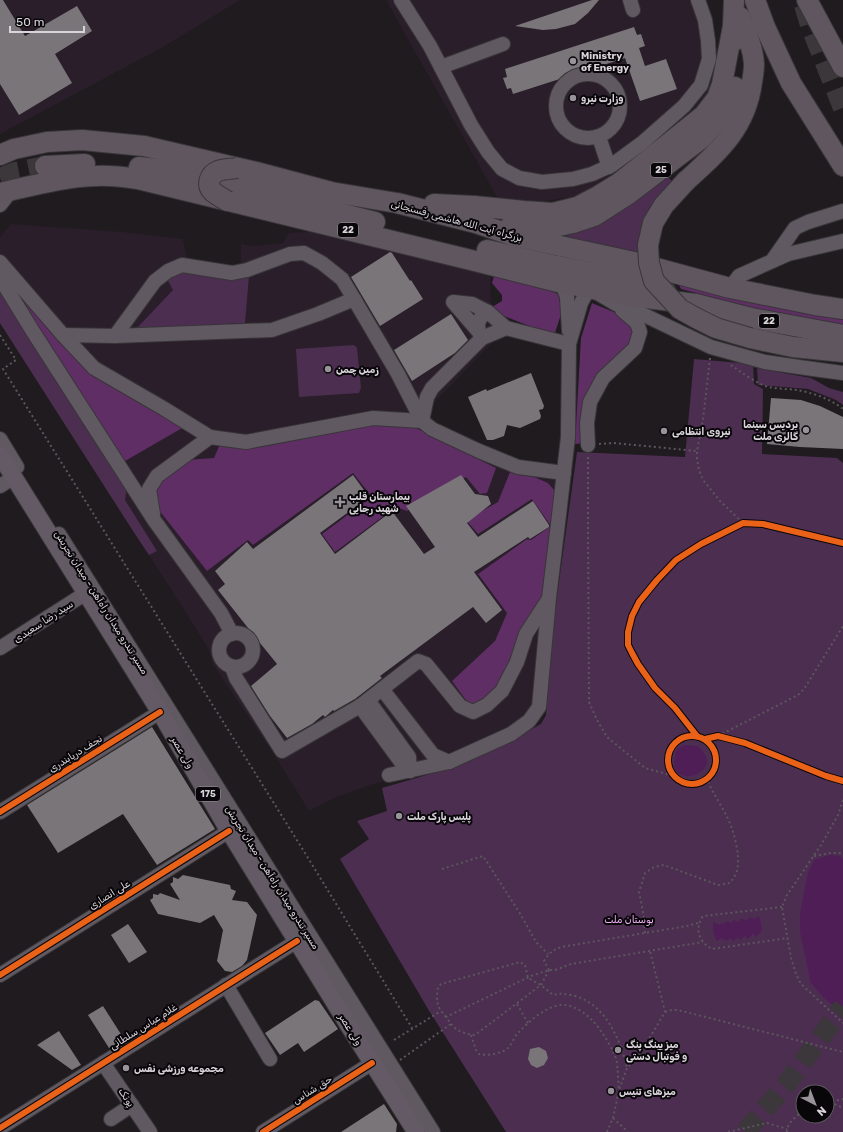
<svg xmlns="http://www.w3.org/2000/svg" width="843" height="1132" font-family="Rubik,Cairo,sans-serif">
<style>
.built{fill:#291e2a}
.green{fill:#4c2e50;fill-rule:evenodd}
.forest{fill:#5f2e65}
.water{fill:#501e57}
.building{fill:#797579}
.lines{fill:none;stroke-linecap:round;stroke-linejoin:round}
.highway-tunnel{stroke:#3b373b;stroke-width:20;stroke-dasharray:20 10;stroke-linecap:butt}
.minor-casing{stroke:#383638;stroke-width:16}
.major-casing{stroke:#383638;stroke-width:19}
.highway-casing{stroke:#383638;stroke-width:22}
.path{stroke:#5c565d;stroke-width:2;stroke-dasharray:2 3;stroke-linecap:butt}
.minor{stroke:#615962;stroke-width:14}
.major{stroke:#635a65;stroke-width:17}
.highway{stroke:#605660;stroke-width:20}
.highway-bridge-casing{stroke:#383638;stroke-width:22;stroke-linecap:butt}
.highway-bridge{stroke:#605660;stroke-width:20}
.cycleway-casing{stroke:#080609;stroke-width:8}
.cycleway{stroke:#ea6118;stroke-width:6}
.poi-dot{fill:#989399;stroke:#080609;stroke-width:1.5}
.labels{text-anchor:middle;stroke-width:4;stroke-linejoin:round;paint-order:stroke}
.shield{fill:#080609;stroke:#9a969b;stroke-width:1}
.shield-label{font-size:9px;font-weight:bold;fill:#d9d4da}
.poi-label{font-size:10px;font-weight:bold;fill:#d9d4da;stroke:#080609;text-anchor:start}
.street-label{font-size:10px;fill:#d9d4da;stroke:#080609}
.park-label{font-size:10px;fill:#f2b2fa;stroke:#080609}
</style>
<rect width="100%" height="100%" fill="#1f1b1f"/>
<g class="built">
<polygon points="0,0 240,0 165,46 0,134"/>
<polygon points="386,0 704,0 713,28 716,55 714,75 709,92 700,104 601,184 577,196 540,202 498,199"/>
<polygon points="11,224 123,232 183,239 187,259 241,266 241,244 254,246 283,243 289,233 318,231 490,271 492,343 432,405 428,431 568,477 541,711 448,764 370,785 334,798 309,811 273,753 213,665 209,650 171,589 133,531 0,323 0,237"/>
</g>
<g class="green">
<polygon points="666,175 672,181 649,208 639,243 638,257 563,235 587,229 626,206"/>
<polygon points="187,269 249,276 245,323 136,329 173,290 166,277"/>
<polygon points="0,287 127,487 125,500 157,551 149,555 133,531 0,323"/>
<polygon points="354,345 357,348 361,388 359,393 299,397 296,349"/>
<path d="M694,359L753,364L754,384L763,389L762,454L837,458L843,463V1132H506L428,1009L340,859L369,839L357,821L387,811L382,788L430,774L480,756L541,724L546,715L553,625L577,452L685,457ZM803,1092H827V1116H803Z"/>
<polygon points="757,368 811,378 829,388 843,392 843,405 836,400 808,389 758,385"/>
</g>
<g class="forest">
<polygon points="495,273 521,279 558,294 562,311 554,336 494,312 492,307 502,301 502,295 492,283"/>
<polygon points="678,283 813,314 843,320 843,327 793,318 681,289"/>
<polygon points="13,284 87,367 184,427 125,461 121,460 10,288"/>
<polygon points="592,303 628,318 636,334 632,348 603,371 585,443 575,444 581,338"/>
<polygon points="366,424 412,426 496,468 487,493 480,494 466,477 407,511 396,507 335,552 322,534 372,497 353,473 253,545 248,540 207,571 158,509 153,491 165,476 187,460 214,458 220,444"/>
<polygon points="510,472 532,476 548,483 560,497 543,597 503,680 488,700 474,707 468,703 452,681 495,641 507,613 478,574 527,539 531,540 551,526 532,499 478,534 466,520 498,502"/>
</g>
<g class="water">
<path d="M684,745C692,745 700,745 704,753C705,755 706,756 707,758C710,774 683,784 675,769C673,764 675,756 676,750Z"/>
<polygon points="830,855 839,856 843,859 843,1014 824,998 811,983 800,932 800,914 804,892 808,873 814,860"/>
<path d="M757,916L760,918L762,931L756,937L753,934L748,939L745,936L740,940L739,937L733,941L730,938L726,941L721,938L717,941C713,935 713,929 713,922L720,925L721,923L724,924L726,921L732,923L733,920L739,922L741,918L747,921L749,917L755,919Z"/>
</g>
<g class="building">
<polygon points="0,0 3,0 25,36 77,6 92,31 55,54 72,83 19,115 0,84"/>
<polygon points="592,0 599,0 588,13 575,24 556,29 543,30 515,26"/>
<polygon points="634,27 637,35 641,34 645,46 639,48 645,66 666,59 677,89 640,101 625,58 513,94 511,88 507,89 503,78 507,77 505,69"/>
<polygon points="390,252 392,253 410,281 411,280 423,299 380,326 351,277"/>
<polygon points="451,314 468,340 455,353 412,381 394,350"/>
<polygon points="531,373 544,406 543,409 539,410 541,416 540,419 520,428 507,425 504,436 493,440 487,440 468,397 486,389 487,391"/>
<polygon points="771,398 801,400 820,406 843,417 843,449 800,447 767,444"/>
<polygon points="353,475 369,497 320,533 335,554 392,511 424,554 435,547 406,506 461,475 475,494 488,496 491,504 467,523 478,537 533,501 549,525 549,527 530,539 528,537 474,572 502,610 486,623 473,607 380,676 382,678 355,699 334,711 333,710 325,717 323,715 312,724 287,738 270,716 251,686 277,664 260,643 256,646 248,637 252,633 218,590 225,584 215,571 247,542 253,549"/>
<polygon points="152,727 215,829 157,865 123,814 58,853 27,805"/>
<polygon points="183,875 230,885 231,889 236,891 232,900 247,902 257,915 247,960 242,966 232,972 225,971 217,961 223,930 214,915 200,923 158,914 150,900 153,898 153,894 158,895 160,893 180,900 170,884 173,882 173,877 178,879"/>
<polygon points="128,924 147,952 129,963 111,935"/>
<polygon points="315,1000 319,1001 338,1029 304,1052 298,1043 280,1055 265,1033"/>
<polygon points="103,1006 124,1039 109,1048 88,1015"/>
<polygon points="59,1031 81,1065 72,1070 37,1045"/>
<polygon points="539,1047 546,1051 548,1058 544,1065 537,1068 531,1065 528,1059 530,1049"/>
<polygon points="384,1104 397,1124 396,1132 341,1132"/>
</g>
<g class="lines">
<g class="highway-tunnel">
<polyline points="804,5 810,25 843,108"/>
<polyline points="0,178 15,172 45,166"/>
<polyline points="745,1132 785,1086 839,1013 843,1006"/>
</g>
<defs>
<g id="minor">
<polyline points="401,0 430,46 471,125 488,152 502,169 519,178 542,182 573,179 592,174 612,165 642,143 684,106 701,85 709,59 708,41 705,20 698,0"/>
<polyline points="630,0 633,10"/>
<polyline points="441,67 503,44"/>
<circle cx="588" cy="106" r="32"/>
<polyline points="599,137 609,167"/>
<polyline points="0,205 11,191"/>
<polyline points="772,261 795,228 808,222 843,211"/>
<polyline points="0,262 63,335 94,368 163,408 210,437 246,442 373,418 422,421 427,397 432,388 482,338"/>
<polyline points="0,278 32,330 154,520 221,613 232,634"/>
<polyline points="562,283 567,297 569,331"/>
<polyline points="730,288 739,276 788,254 843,241"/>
<path d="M488,312L506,328L482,338C476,328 476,318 488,312Z"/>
<polyline points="478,331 453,302 472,304 488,312"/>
<polyline points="63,335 115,336 272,330 318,314 354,299 398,374 422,421 432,429 479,451 518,467 564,473"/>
<polyline points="115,336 155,281 168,271 182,265 232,273 247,270 290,254 304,253 322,263 342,279 354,299"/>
<polyline points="569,344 581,303 589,288 616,304 640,313 711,347 765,362 806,368 843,373"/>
<polyline points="0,439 17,467"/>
<polyline points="588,445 587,423 590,402 603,378 635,348 640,332 637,323 622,310"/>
<polyline points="0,486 14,477"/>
<polyline points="153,514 149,489 157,476 210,437"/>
<polyline points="59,534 433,1132"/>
<circle cx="236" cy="650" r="17"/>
<polyline points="0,648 86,593"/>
<polyline points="232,667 236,678 282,751 360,706 418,661 426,664 460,706 473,712 487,705 502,691 517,662 526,634 548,600"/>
<polyline points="382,689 433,755 449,762"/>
<polyline points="368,700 409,757 410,771"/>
<polyline points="360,706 401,762 410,771"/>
<polyline points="389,775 449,762 511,734 529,721 539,707 549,598 559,515 568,437 569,344 506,328"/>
<polyline points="0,812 160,712"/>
<polyline points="0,975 229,831"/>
<polyline points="226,985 270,1059"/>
<polyline points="103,1063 150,1132"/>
<polyline points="111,1119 132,1105"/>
<polyline points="0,1128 297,941"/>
<polyline points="263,1132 372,1063"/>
</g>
<polyline id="major" points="0,455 160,712 229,831 349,1026 416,1132"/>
<g id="highway">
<polyline points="734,0 733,26 736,40"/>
<polyline points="755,0 765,27 791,83 843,166"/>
<polyline points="807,0 843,67"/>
<polyline points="0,155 14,149 47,142 82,140 144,146 256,172 331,192 397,203 476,223 514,236 634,262 730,288 815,305 843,309"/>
<polyline points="45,166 85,164"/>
<polyline points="139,167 157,169 240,188 375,222"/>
<path d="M686,181C719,151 746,128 752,82C753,76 754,69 754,64C753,47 746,32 740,17"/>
<path d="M0,193C31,186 63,177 95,176C109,175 124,177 138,179L475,261L562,283L629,296L696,304L751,318L843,335"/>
<polyline points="434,204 474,206 524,211 553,213 577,207 598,196 619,183 704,115 717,98 722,84 733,26"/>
<polyline points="511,225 549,228 573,223 594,216 627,195 702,138 723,115 735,87"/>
<polyline points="487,250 548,264 646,284 666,292"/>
<polyline points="750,338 793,347 843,352"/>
</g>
</defs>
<use href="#minor" class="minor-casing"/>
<use href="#major" class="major-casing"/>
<use href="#highway" class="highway-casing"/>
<g class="path">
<polyline points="0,335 16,360 3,369 305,853 412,1028"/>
<polyline points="710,358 703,420 697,451 697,459 699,470 703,480 720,501 743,523"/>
<path d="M731,365C739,371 759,385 769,387C778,389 788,389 797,390C813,393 831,399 843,409"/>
<polyline points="599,444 614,443 697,451"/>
<polyline points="588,457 588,531 589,702 597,720 607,737 645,768 674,776"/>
<polyline points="718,736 798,695 804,689 843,626"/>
<polyline points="843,800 838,815 821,845 787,895 782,907 791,958 796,974 801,984 843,1023"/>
<polyline points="814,856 831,853 843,853"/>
<polyline points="442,869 483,856 521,915 536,942 548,954"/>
<path d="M782,907L703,916C694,929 699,942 712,949L788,938"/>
<path d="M645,933L644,917L639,892L645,873L654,867L664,865L718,885L730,883C733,879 736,875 737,870C741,856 733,827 726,815C720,803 712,792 707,779"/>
<path d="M549,970L541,985L475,1035C459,1033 455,1030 446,1017L531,976L549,970H555L571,964L703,942"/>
<path d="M549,970L544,961C549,953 553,950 561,947L687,926L698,923"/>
<polyline points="517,1004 528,1023"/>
<polyline points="665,1012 672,1010 678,1010 843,1052"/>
<path d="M446,1017C436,1005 436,1002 438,987L441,984L520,962L525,965L528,978L541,985L553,995C560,993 564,994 571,995C605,1002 620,1039 627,1068"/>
<path d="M471,1035L476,1050L479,1054C487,1056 501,1054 508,1048C512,1044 514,1037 518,1033C528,1022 546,1006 561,1005C573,1004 585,1013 593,1021C600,1028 616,1053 617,1063C618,1072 618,1081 619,1090"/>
<polyline points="394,1040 441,1011"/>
<polyline points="400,1060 451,1024"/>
<polyline points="827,1101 834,1101 843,1099"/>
<polyline points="830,1102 843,1108"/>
<polyline points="613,1118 628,1132"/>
<polyline points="607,1132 613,1118 619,1090 627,1068 640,1054 665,1012 650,951"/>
<polyline points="728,1132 767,1123 787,1129"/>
<path d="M787,1132C787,1123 796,1116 803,1111"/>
</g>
<use href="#minor" class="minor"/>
<use href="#major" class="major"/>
<use href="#highway" class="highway"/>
<defs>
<g id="highway-bridge">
<polyline points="686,181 664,205 653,223 648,245 649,263 654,281 680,309 696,318 716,328 750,338"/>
<path d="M227,201C222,198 217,195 213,192C206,185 209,175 218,171C223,169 231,169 237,168"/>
</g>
</defs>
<use href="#highway-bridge" class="highway-bridge-casing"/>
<use href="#highway-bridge" class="highway-bridge"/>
<defs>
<g id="cycleway">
<circle cx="692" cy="760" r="24"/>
<polyline points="697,736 675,708 655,688 638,664 632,653 628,645 628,632 632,616 639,602 657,580 676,560 701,544 743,523 763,524 843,543"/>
<polyline points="705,739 718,736 745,743 826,776 843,781"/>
<polyline points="0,812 160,712"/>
<polyline points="0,975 229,831"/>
<polyline points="0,1128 297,941"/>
<polyline points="263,1132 372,1063"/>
</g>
</defs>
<use href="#cycleway" class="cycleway-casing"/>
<use href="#cycleway" class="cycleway"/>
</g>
<g class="poi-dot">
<circle cx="573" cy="61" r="4"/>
<circle cx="573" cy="98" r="4"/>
<circle cx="328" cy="369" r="4"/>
<circle cx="806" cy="430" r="4"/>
<circle cx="664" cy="431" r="4"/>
<path d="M338 496h4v4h4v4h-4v4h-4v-4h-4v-4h4z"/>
<circle cx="399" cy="816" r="4"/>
<circle cx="618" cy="1050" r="4"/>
<circle cx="126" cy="1068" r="4"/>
<circle cx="611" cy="1091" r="4"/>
</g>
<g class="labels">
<g class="shield">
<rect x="651" y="163" width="20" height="14" rx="3"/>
<rect x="338" y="223" width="20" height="14" rx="3"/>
<rect x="759" y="314" width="20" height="14" rx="3"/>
<rect x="196" y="787" width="24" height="14" rx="3"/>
</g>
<g class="shield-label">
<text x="661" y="173">25</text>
<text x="348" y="233">22</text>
<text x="769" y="324">22</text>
<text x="208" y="797">175</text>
</g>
<g class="poi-label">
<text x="581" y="59">Ministry<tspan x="581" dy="12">of Energy</tspan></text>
<text x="581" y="102">وزارت نیرو</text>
<text x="336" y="373">زمین چمن</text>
<text x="798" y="428" text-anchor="end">پردیس سینما<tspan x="798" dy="12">گالری ملت</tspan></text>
<text x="672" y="435">نیروی انتظامی</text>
<text x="349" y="500">بیمارستان قلب<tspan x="349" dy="12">شهید رجایی</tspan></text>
<text x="407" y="820">پلیس پارک ملت</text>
<text x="626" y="1048">میز پینگ پنگ<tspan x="626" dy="12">و فوتبال دستی</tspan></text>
<text x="134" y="1072">مجموعه ورزشی نفس</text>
<text x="619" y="1095">میزهای تنیس</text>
</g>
<g class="street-label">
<text transform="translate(457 220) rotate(15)" y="4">بزرگراه آیت الله هاشمی رفسنجانی</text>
<text transform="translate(102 602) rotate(58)" y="4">مسیر تندرو میدان راه‌آهن - میدان تجریش</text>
<text transform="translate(43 621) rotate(-33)" y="4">سید رضا سعیدی</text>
<text transform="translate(183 752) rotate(60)" y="4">ولی عصر</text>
<text transform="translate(75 753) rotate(-32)" y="4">نجف دریابندری</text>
<text transform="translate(273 877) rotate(58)" y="4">مسیر تندرو میدان راه‌آهن - میدان تجریش</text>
<text transform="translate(109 894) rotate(-32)" y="4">علی انصاری</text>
<text transform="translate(143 1026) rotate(-32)" y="4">غلام عباس سلطانی</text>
<text transform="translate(351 1029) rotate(58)" y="4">ولی عصر</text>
<text transform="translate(312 1089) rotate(-32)" y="4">حق شناس</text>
<text transform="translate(127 1097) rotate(56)" y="4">پونک</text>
</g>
<g class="park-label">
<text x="629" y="923">بوستان ملت</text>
</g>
</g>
<g transform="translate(815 1104) rotate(138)"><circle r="19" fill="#080609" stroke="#5c585d"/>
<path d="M0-3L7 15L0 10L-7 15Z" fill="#989399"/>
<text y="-6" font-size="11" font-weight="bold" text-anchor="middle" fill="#d9d4da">N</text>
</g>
<path d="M10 26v6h74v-6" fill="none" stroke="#d9d4da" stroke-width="2"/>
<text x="16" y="26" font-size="12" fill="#d9d4da" stroke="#080609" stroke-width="3" paint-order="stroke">50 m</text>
</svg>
